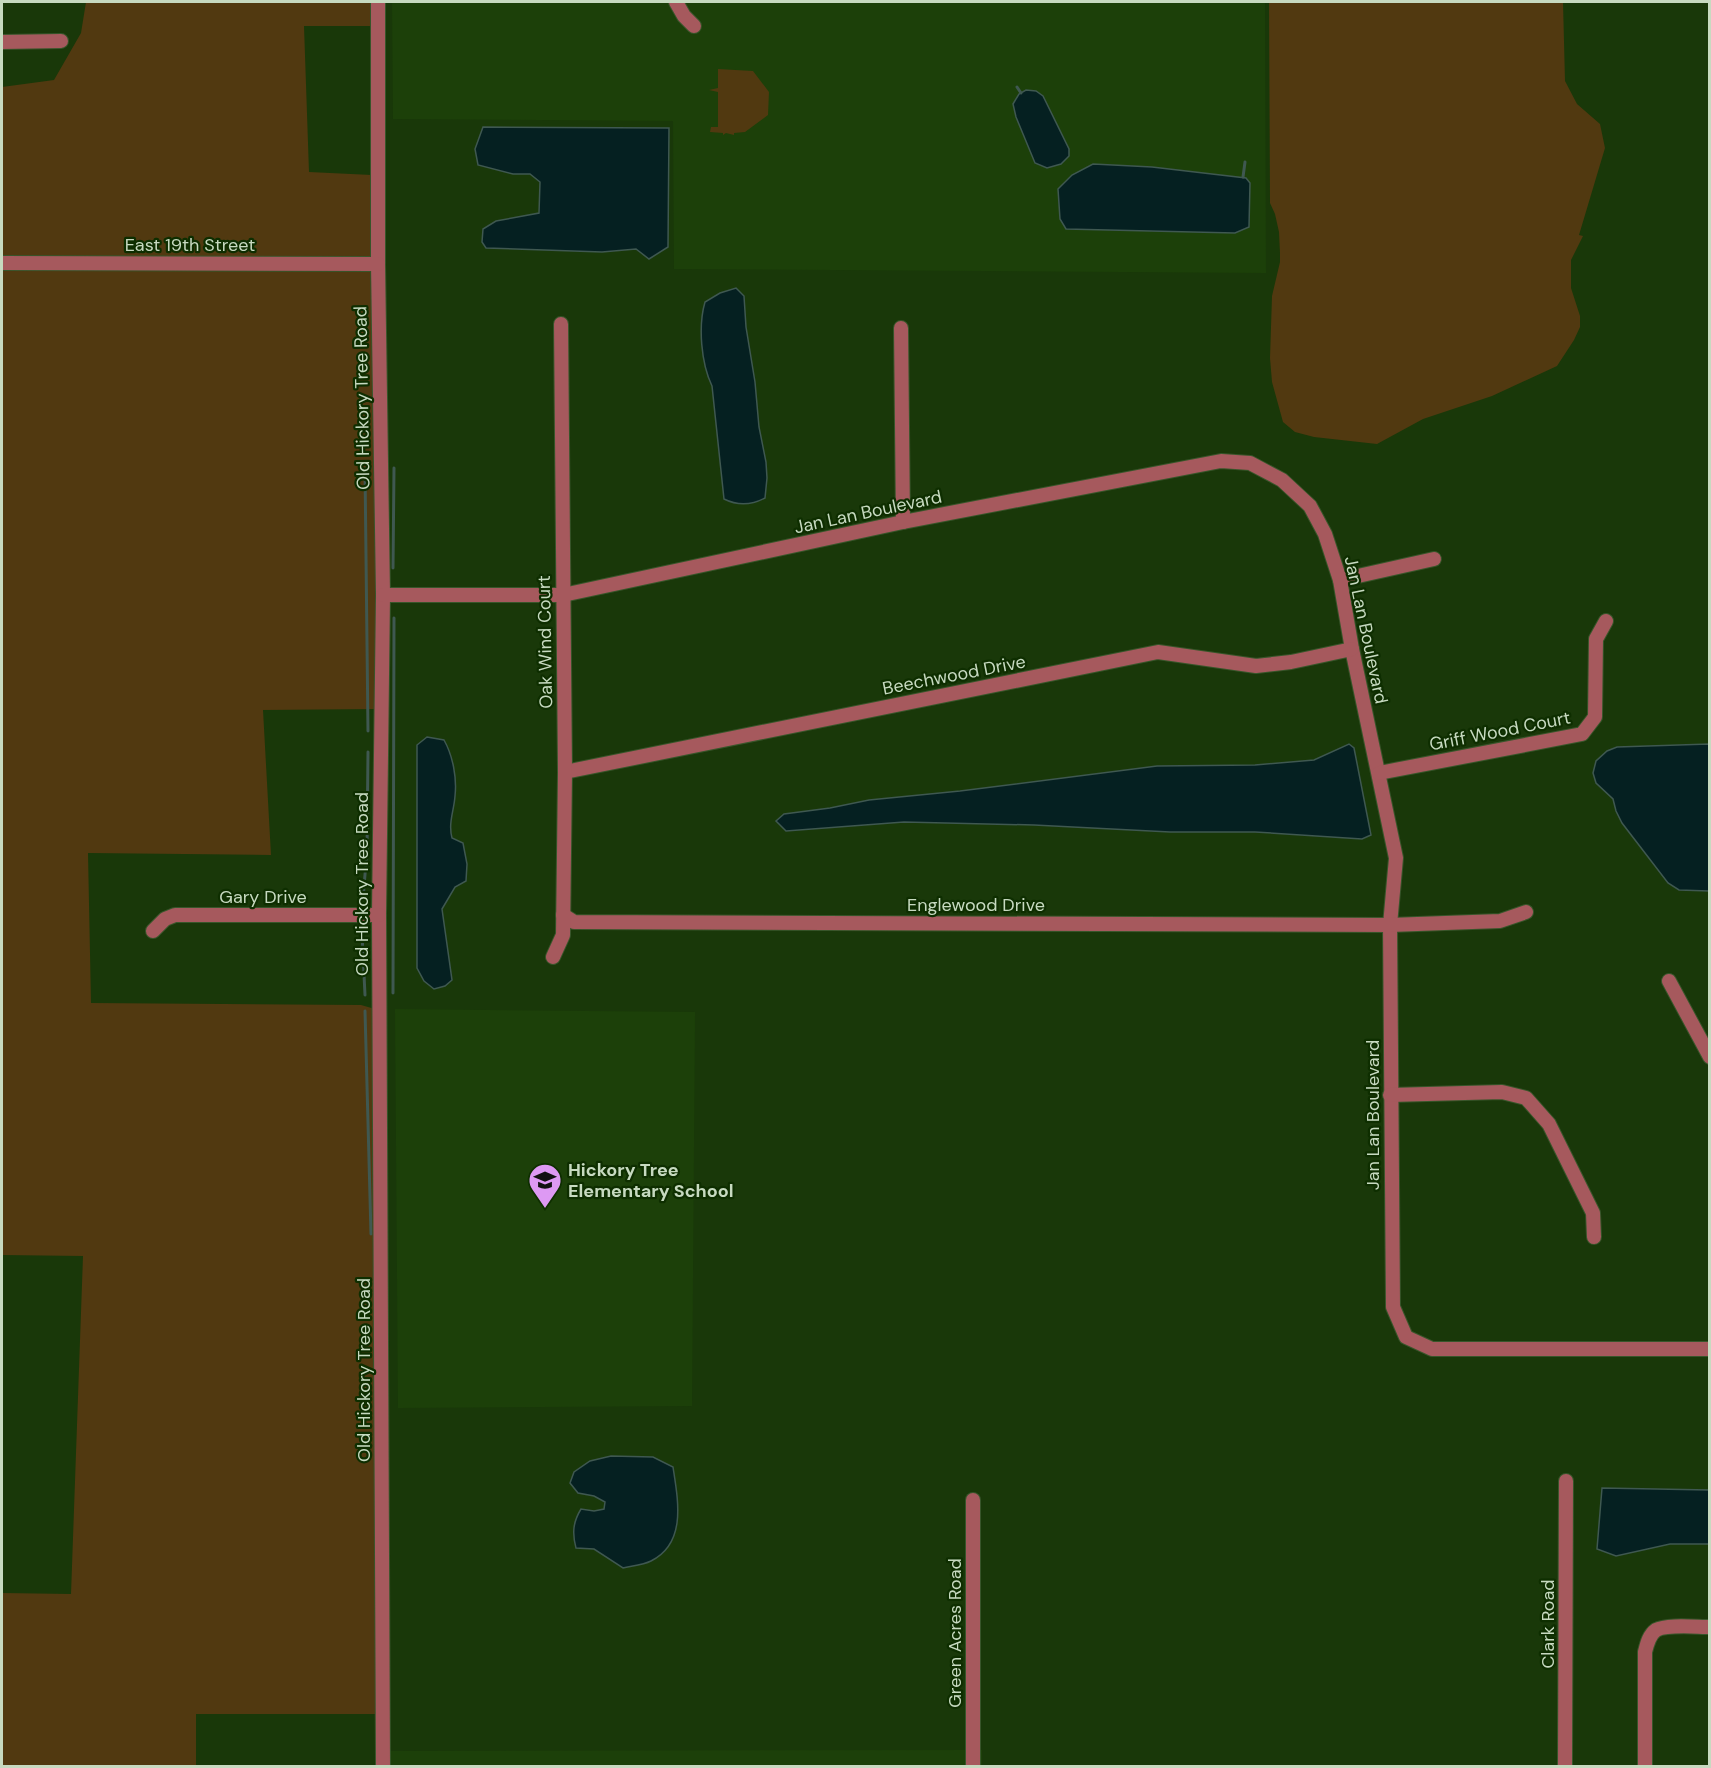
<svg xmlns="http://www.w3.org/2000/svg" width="1711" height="1768" font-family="'DM Sans',sans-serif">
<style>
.built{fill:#1c4009}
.green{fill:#513910}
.water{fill:#052021;stroke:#3f5851;stroke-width:1.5}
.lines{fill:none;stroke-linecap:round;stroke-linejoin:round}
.stream{stroke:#3f5851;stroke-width:3}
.minor-casing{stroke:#38552a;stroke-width:16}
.minor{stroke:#a6595d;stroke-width:14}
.labels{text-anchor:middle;stroke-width:4.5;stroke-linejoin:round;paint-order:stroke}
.street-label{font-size:18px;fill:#c7dac0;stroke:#0e2e00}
.poi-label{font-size:18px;font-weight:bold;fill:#c7dac0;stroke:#0e2e00;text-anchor:start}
</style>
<rect width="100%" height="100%" fill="#193809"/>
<g class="built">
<polygon points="392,2 1265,2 1266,273 674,269 673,121 393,119"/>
<polygon points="395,1009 695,1012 692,1406 398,1408"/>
<polygon points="982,1750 982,1766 390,1766 390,1751"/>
</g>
<g class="green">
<polygon points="86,2 373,2 373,26 304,26 309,172 372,175 378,595 376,709 263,710 271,855 88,853 91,1003 361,1005 375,1009 378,1714 196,1714 196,1766 2,1766 2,1593 71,1594 83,1256 2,1255 2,87 54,80 81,33"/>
<polygon points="1269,2 1563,2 1565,81 1577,104 1600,124 1605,148 1579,235 1583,236 1571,260 1571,288 1580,316 1580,327 1574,340 1557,366 1492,396 1423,419 1377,444 1314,437 1295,432 1283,422 1272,382 1270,358 1272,296 1280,262 1280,253 1279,232 1275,214 1270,203"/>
<polygon points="718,69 753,71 769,92 768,115 745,132 734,133 734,135 726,133 723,135 723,133 710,132 711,127 718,127 718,92 709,90 718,88"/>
</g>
<g class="water">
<polygon points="1026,90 1036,91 1043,96 1069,149 1069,156 1061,164 1047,168 1035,163 1016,117 1013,104 1019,94"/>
<polygon points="483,127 669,128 668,247 649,259 636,249 602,252 486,248 482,242 483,229 496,221 539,213 540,182 530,174 513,174 478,165 475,149"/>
<polygon points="1093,164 1152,167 1246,178 1250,183 1249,227 1235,233 1066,229 1060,219 1058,189 1072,175"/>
<path d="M736,288L744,296L746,327L755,382L759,427L766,462L767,478L765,498C752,505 738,506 724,499L712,386C701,363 698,326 705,302L720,293Z"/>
<path d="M427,737L444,740C453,756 457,778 455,796C454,811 448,823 452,838L463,843L467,864L466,881L455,887L442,909L452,980L445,986L434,989L424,981L417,968V745Z"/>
<polygon points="1349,744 1354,748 1371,835 1362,839 1255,832 1170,832 1034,825 904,822 786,831 776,821 784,814 830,808 869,800 960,791 1157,766 1255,765 1314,760"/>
<polygon points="1709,744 1709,891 1679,890 1668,883 1622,823 1616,811 1613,799 1596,783 1593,773 1596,761 1607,751 1617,747"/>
<path d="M611,1456L653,1457L673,1467C678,1500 687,1543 651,1561C643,1565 631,1566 623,1568L594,1549L576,1548C572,1533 573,1522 581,1509L594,1511L604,1509L605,1502L594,1496L578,1493L570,1483L574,1472L590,1461Z"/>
<polygon points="1602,1488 1709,1490 1709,1544 1670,1544 1616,1556 1597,1549"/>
</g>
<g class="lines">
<g class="stream">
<polyline points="1017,87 1021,93"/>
<polyline points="1243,177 1245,162"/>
<polyline points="393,568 394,468"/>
<polyline points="368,731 365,469 370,468"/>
<polyline points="363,899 367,850 368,752"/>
<polyline points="362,934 365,995"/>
<polyline points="393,993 394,618"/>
<polyline points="365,1011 371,1234"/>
</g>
<defs>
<g id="minor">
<polyline points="378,2 378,264 383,595 379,915 383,1766"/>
<polyline points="676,2 684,16 694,26"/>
<polyline points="2,42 61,41"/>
<polyline points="2,263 378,264"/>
<polyline points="901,328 903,522"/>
<polyline points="1340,580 1434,559"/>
<polyline points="383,595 563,595 903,522 1221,461 1250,463 1282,480 1310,506 1325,534 1340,580 1352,649 1396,858 1390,925 1393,1307 1406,1337 1432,1349 1710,1349"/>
<polyline points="565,772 1158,652 1256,666 1291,662 1352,649"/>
<polyline points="1379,773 1582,734 1595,717 1596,639 1606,621"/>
<polyline points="563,915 574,922 1390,925 1500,921 1526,912"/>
<polyline points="153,931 165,919 175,915 379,915"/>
<polyline points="553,957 563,935 565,772 561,324"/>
<polyline points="1669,981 1710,1057"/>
<polyline points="1390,1095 1502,1092 1526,1098 1549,1124 1593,1213 1594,1237"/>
<polyline points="973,1766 973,1500"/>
<polyline points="1565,1766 1566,1481"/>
<path d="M1645,1766V1652C1647,1644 1649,1635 1656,1630C1667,1624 1696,1627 1710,1627"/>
</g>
</defs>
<use href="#minor" class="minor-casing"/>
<use href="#minor" class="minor"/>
</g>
<defs>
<symbol id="school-pin" viewBox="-11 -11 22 30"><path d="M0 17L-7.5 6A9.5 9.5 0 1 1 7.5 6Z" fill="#dd99f3" stroke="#0e2e00"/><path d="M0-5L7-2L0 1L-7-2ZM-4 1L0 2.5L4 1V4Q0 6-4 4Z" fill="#111"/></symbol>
</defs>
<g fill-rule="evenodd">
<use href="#school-pin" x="526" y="1161" width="38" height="52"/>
</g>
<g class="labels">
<g class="street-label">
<text x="190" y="251">East 19th Street</text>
<text transform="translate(362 398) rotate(-91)" y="6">Old Hickory Tree Road</text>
<text transform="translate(868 512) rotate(-12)" y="6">Jan Lan Boulevard</text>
<text transform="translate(1366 630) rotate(78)" y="6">Jan Lan Boulevard</text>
<text transform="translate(545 642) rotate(-91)" y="6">Oak Wind Court</text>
<text transform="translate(954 675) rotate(-11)" y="6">Beechwood Drive</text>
<text transform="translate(1500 731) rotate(-11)" y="6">Griff Wood Court</text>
<text transform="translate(362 884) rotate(-90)" y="6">Old Hickory Tree Road</text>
<text x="263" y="903">Gary Drive</text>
<text x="976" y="911">Englewood Drive</text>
<text transform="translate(1373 1115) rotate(-90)" y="6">Jan Lan Boulevard</text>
<text transform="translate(364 1370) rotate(-90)" y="6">Old Hickory Tree Road</text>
<text transform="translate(1548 1624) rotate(-90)" y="6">Clark Road</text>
<text transform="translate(955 1633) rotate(-90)" y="6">Green Acres Road</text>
</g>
<g class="poi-label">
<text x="568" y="1176">Hickory Tree<tspan x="568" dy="21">Elementary School</tspan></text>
</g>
</g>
<rect width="1711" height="1768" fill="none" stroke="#c7dac0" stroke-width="6"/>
</svg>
